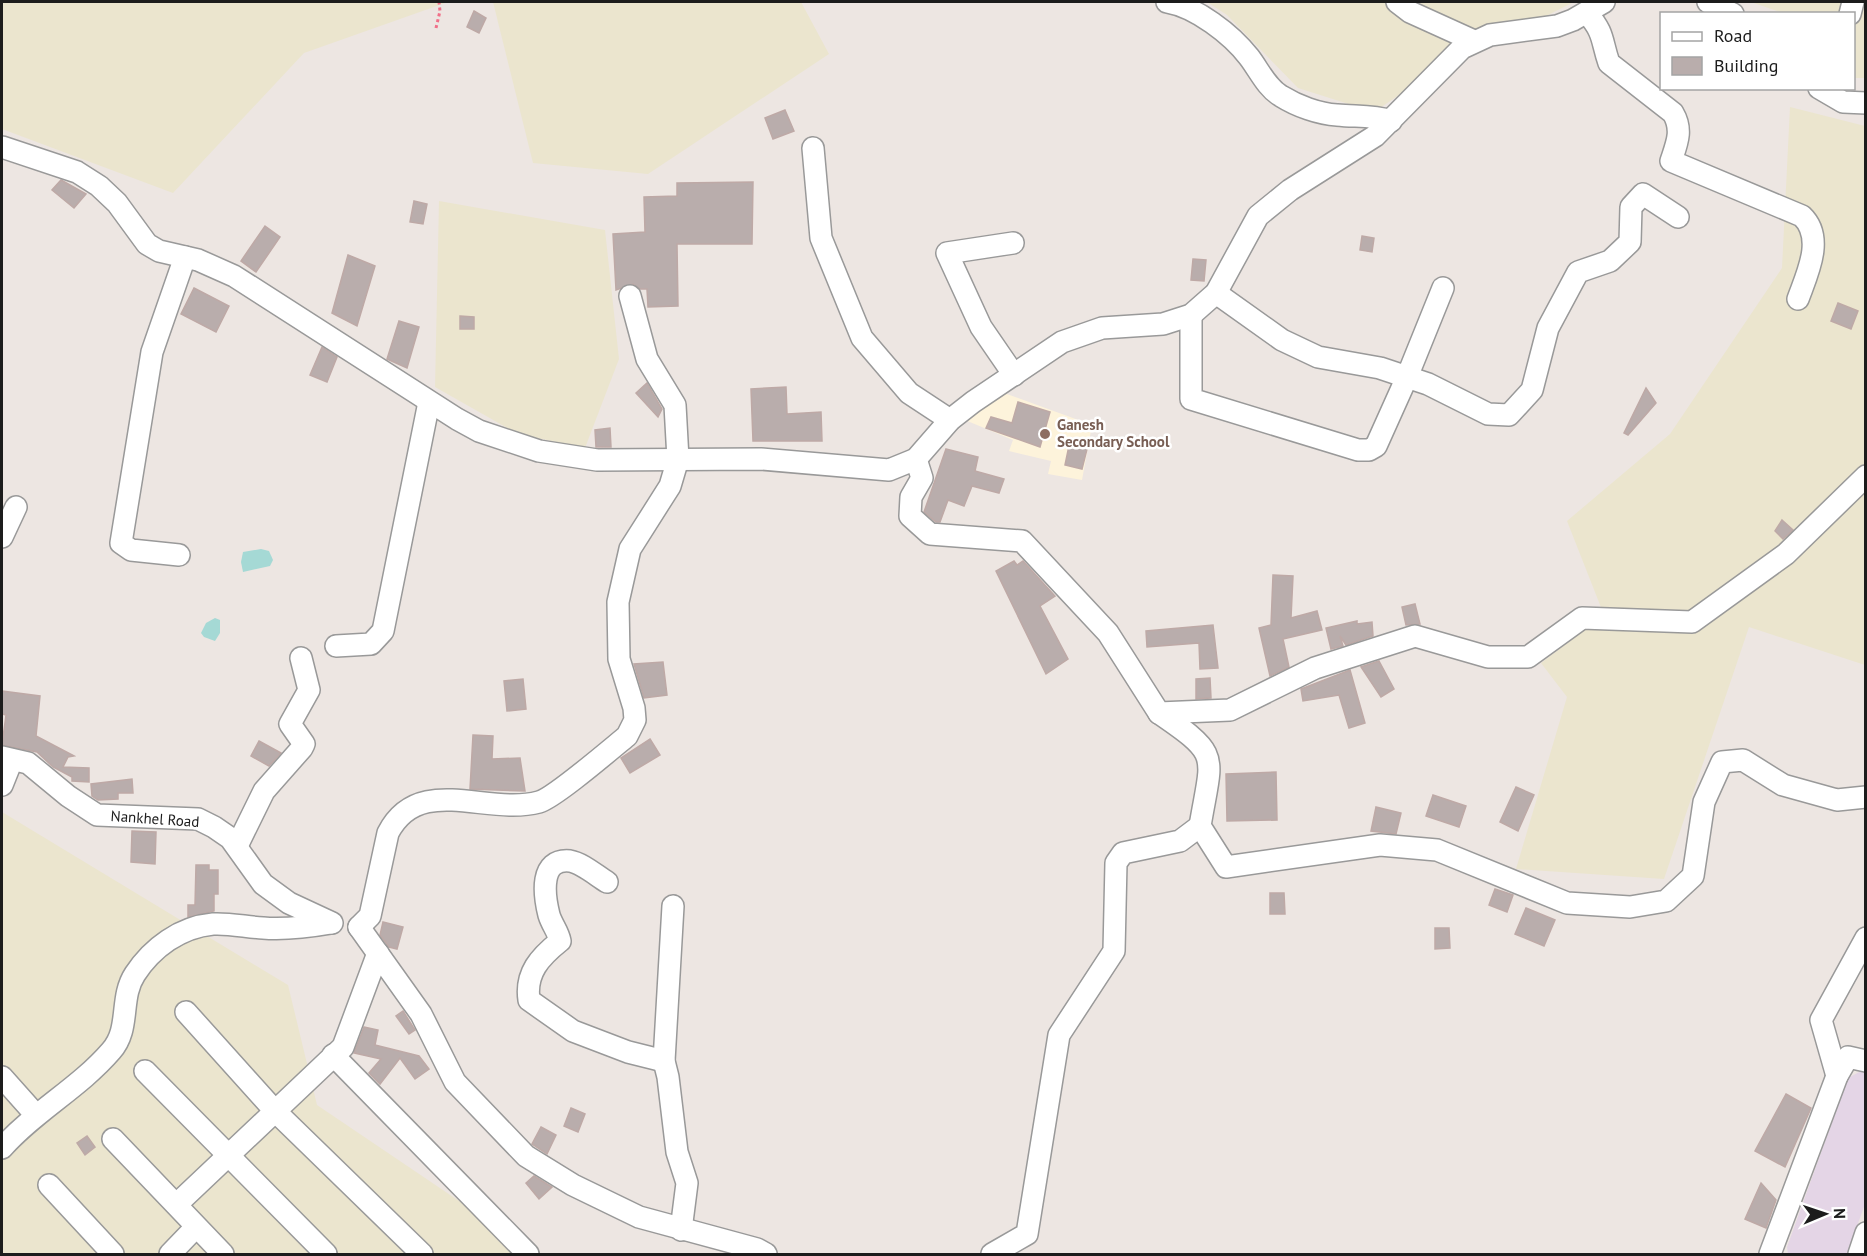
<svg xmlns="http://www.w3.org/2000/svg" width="1867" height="1256" font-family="'PT Sans',sans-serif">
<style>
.industrial{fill:#e4d5e6}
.education{fill:#fdf3db}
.farmland{fill:#ebe5ce}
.water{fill:#a5d9d5}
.building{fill:#b9adac;stroke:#bea9a6;stroke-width:1.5}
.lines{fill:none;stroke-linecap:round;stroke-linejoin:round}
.minor-casing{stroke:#999;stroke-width:24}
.path{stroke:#f16f88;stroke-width:3;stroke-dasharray:3 3;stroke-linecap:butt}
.minor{stroke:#fff;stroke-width:21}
.education-dot{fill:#8d6e63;stroke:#fff;stroke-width:2}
.labels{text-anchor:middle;stroke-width:5;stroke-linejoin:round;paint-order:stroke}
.education-label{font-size:15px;font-weight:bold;fill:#785e54;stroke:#fff;text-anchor:start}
.street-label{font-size:15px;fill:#1c1c1c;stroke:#fff}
</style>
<rect width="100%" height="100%" fill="#ede6e2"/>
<polygon class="industrial" points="1863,1070 1865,1070 1865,1204 1847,1254 1788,1254 1787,1247 1848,1078"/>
<polygon class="education" points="1004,393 1092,425 1082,480 1048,474 1051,461 1009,451 1013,440 965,420"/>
<g class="farmland">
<polygon points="2,2 448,2 304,53 173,193 2,129"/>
<polygon points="493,2 801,2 829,54 648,174 533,163"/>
<polygon points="1207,2 1574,2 1430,74 1374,112 1298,88 1227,15"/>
<polygon points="1751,2 1865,2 1865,78 1854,78 1854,14 1783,13"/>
<polygon points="1790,107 1865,126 1865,665 1749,627 1664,879 1516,869 1567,697 1541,663 1604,615 1567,521 1670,434 1782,268"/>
<polygon points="439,201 605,230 619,359 585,448 518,434 435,387"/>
<polygon points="2,812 288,985 317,1105 508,1234 527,1254 2,1254"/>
</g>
<g class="water">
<polygon points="261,549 269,551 273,560 270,566 243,572 241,562 243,552"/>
<polygon points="215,618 220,620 220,633 215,641 204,637 201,633 206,623"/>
</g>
<g class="building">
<polygon points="474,11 486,18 479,33 467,27"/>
<polygon points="785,110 794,131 773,139 765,118"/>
<polygon points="61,180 86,194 74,208 52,190"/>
<polygon points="753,182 752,244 677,244 678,306 648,307 647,289 640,289 633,284 616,290 613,234 645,232 644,197 677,196 677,183"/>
<polygon points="414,201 427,204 423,224 410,222"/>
<polygon points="265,226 280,237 256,272 241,261"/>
<polygon points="1362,236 1374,238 1372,252 1360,250"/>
<polygon points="348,255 375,266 357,326 332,313"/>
<polygon points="1193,259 1206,260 1204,281 1191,280"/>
<polygon points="194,288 229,306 216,332 181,314"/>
<polygon points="1838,303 1858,311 1851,329 1831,321"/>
<polygon points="460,316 474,317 474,329 460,329"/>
<polygon points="399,321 419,327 407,368 387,359"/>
<polygon points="322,347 337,357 327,382 310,375"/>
<polygon points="647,383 662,409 658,417 636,393"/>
<polygon points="786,387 787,414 821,412 822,441 753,441 751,389"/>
<polygon points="1646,388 1656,403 1628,435 1624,433"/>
<polygon points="1018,402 1050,412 1040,447 986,428 991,417 1012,423"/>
<polygon points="610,428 611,447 596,447 595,430"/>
<polygon points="1070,441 1088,445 1082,469 1065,465"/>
<polygon points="946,449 978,457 975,471 1004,479 999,493 972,486 964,506 948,500 940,522 936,522 924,512"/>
<polygon points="1782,520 1793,530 1783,539 1775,531"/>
<polygon points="1014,561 1017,565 1023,561 1055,596 1040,606 1068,659 1046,674 996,571"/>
<polygon points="1273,575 1293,576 1291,618 1317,611 1322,630 1283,639 1289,667 1270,676 1259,628 1271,625"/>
<polygon points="1415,604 1420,624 1406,625 1402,607"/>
<polygon points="1357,621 1357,624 1372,622 1373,636 1346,645 1340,636 1343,646 1331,649 1326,628"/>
<polygon points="1213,625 1218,668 1200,669 1199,643 1147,647 1146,631"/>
<polygon points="1379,661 1394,689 1381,697 1361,667"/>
<polygon points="663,662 667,695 644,698 634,664"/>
<polygon points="1350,670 1365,723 1349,728 1339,695 1303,701 1301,689"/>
<polygon points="1210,678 1211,698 1196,699 1196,679"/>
<polygon points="523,679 526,709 507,711 504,681"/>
<polygon points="2,691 40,696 36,736 74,756 68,757 63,767 89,768 89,782 72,781 72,777 53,767 37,752 2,745 6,715 2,714"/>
<polygon points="473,735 493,736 492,759 520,758 525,791 470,789"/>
<polygon points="650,739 660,755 630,773 621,758"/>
<polygon points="259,741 281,753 269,766 251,756"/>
<polygon points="1276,772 1277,820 1227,821 1226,774"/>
<polygon points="132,779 133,793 118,793 118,799 98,800 92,796 91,784"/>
<polygon points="1516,787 1534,795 1518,831 1500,822"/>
<polygon points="1433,795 1466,806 1459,827 1426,816"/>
<polygon points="1376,807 1401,813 1396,834 1371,831"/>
<polygon points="132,831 156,832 155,864 131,862"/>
<polygon points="196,865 209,865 209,870 218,870 218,894 214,894 214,911 188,917 188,905 195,905"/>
<polygon points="1495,889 1513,895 1507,912 1489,905"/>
<polygon points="1270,893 1284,893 1285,914 1270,914"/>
<polygon points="1526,908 1555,920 1544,946 1515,934"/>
<polygon points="383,922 403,927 397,949 389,947 380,935"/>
<polygon points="1435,928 1449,928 1450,948 1435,949"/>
<polygon points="403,1011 415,1030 409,1034 396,1016"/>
<polygon points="364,1027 378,1030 375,1045 419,1056 429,1069 415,1079 400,1058 380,1084 369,1073 381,1059 354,1053"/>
<polygon points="1786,1094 1811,1108 1785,1167 1755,1151"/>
<polygon points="571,1108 585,1114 578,1132 564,1126"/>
<polygon points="541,1127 556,1135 547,1154 532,1144"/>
<polygon points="87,1136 95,1147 85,1155 77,1143"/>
<polygon points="534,1176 552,1187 539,1199 526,1183"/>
<polygon points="1761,1183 1776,1200 1766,1228 1745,1219"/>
</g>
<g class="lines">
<defs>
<g id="minor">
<path d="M1167,2C1196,7 1231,34 1249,57C1259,70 1267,88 1281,96C1297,106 1319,114 1337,115C1357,117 1372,115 1391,121"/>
<polyline points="1397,2 1410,12 1474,41"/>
<polyline points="1708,2 1733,14"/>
<path d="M1587,13C1605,34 1601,40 1609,63L1673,113C1683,130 1677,143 1671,161L1802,216C1825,238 1807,274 1798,299"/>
<polyline points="1850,14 1853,2"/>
<polyline points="1819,88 1843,102 1866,103"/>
<polyline points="2,147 77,172 99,186 117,203 147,244 159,251 198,260 234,276 457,419 479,431 539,451 597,460 761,459 889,470 916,459 950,420 973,402 1062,342 1102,328 1163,324 1191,315 1216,293 1258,216 1290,190 1375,136 1462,48 1490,35 1557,26 1573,20 1604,2"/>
<polyline points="813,148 821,238 862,338 909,393 950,420"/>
<polyline points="1013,243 947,253 981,327 1014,375"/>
<polyline points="1216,293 1282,340 1318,357 1380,368 1428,384 1488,414 1509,415 1532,390 1548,328 1578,272 1610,261 1630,242 1631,207 1643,194 1678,217"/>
<polyline points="1191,315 1191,399 1358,450 1369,450 1376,446 1407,377 1443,288"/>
<polyline points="916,459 922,478 911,497 910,516 930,534 1022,541 1108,633 1159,713 1230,710 1315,668 1415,636 1488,657 1528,657 1582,618 1692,622 1786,554 1866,476"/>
<polyline points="2,537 16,507"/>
<polyline points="179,555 131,550 121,543 152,352 185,257"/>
<polyline points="336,646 371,644 383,631 429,402"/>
<path d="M1159,713C1222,756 1212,754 1200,826L1226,867L1380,845L1437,850L1567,903L1630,907L1666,901L1693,876L1704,802L1722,762L1743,760L1783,785L1837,800L1866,797"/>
<polyline points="2,757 28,763 68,796 97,815 198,819 214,827 230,838 263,884 289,903 332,923"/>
<polyline points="2,785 12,760"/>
<polyline points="237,846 264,791 302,748 304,744 290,724 309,690 301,658"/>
<path d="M607,882C597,876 582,863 570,861C539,858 544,895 549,915C552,925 558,931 560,941C540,957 525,973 529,1000L573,1031L628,1052L664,1061"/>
<polyline points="673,906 664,1061 668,1077 677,1152 687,1183 681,1230"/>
<path d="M359,927L370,916L388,833C419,773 486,816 539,802C554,798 611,749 627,736L635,720L634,708L619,659L618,602L630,549L670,486L678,459L675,405L647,359L630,296"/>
<polyline points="359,927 421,1014 455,1082 526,1156 573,1185 639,1217 757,1249 766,1254"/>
<polyline points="186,1012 275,1111 422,1254"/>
<polyline points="333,1055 528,1254"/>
<polyline points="145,1071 326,1254"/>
<polyline points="1837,1076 1821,1020 1866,938"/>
<polyline points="2,1077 35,1114"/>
<polyline points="113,1139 223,1254"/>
<path d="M2,1148C35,1111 79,1088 111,1051C131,1029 119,998 135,974C152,948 180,927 213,924C229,923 246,927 263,928C286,930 308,927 331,923"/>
<polyline points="49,1185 113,1254"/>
<polyline points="177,1204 343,1047 378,953"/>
<polyline points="170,1254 196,1227"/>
<polyline points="992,1254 1027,1234 1059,1035 1114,951 1116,863 1123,853 1180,841 1200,826"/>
<polyline points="1770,1254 1837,1076 1848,1057 1866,1061"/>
<polyline points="1859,1254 1866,1233"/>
</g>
</defs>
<use href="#minor" class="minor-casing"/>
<polyline class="path" points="436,28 440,11 439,2"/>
<use href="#minor" class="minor"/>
</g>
<circle class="education-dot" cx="1045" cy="434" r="6"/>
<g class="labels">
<g class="education-label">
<text x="1057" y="430">Ganesh<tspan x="1057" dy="17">Secondary School</tspan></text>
</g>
<g class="street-label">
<text transform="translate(155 819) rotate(4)" y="5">Nankhel Road</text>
</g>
</g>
<rect width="1867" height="1256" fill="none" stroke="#1c1c1c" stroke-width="6"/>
<rect x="1660" y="12" width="195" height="78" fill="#ffffff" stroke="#a4a4a4" stroke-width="1.5"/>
<rect x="1672" y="32" width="30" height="9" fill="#ffffff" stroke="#a4a4a4" stroke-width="1.5"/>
<text x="1714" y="42" font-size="18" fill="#1c1c1c">Road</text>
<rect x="1672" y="57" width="30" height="18" fill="#b9adac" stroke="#a4a4a4" stroke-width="1.5"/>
<text x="1714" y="72" font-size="18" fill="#1c1c1c">Building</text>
<g transform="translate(1825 1214) rotate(88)" stroke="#ffffff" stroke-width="4.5" paint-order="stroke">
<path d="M0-4.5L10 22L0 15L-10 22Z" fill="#1c1c1c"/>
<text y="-9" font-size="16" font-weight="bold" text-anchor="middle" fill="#1c1c1c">N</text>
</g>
</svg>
